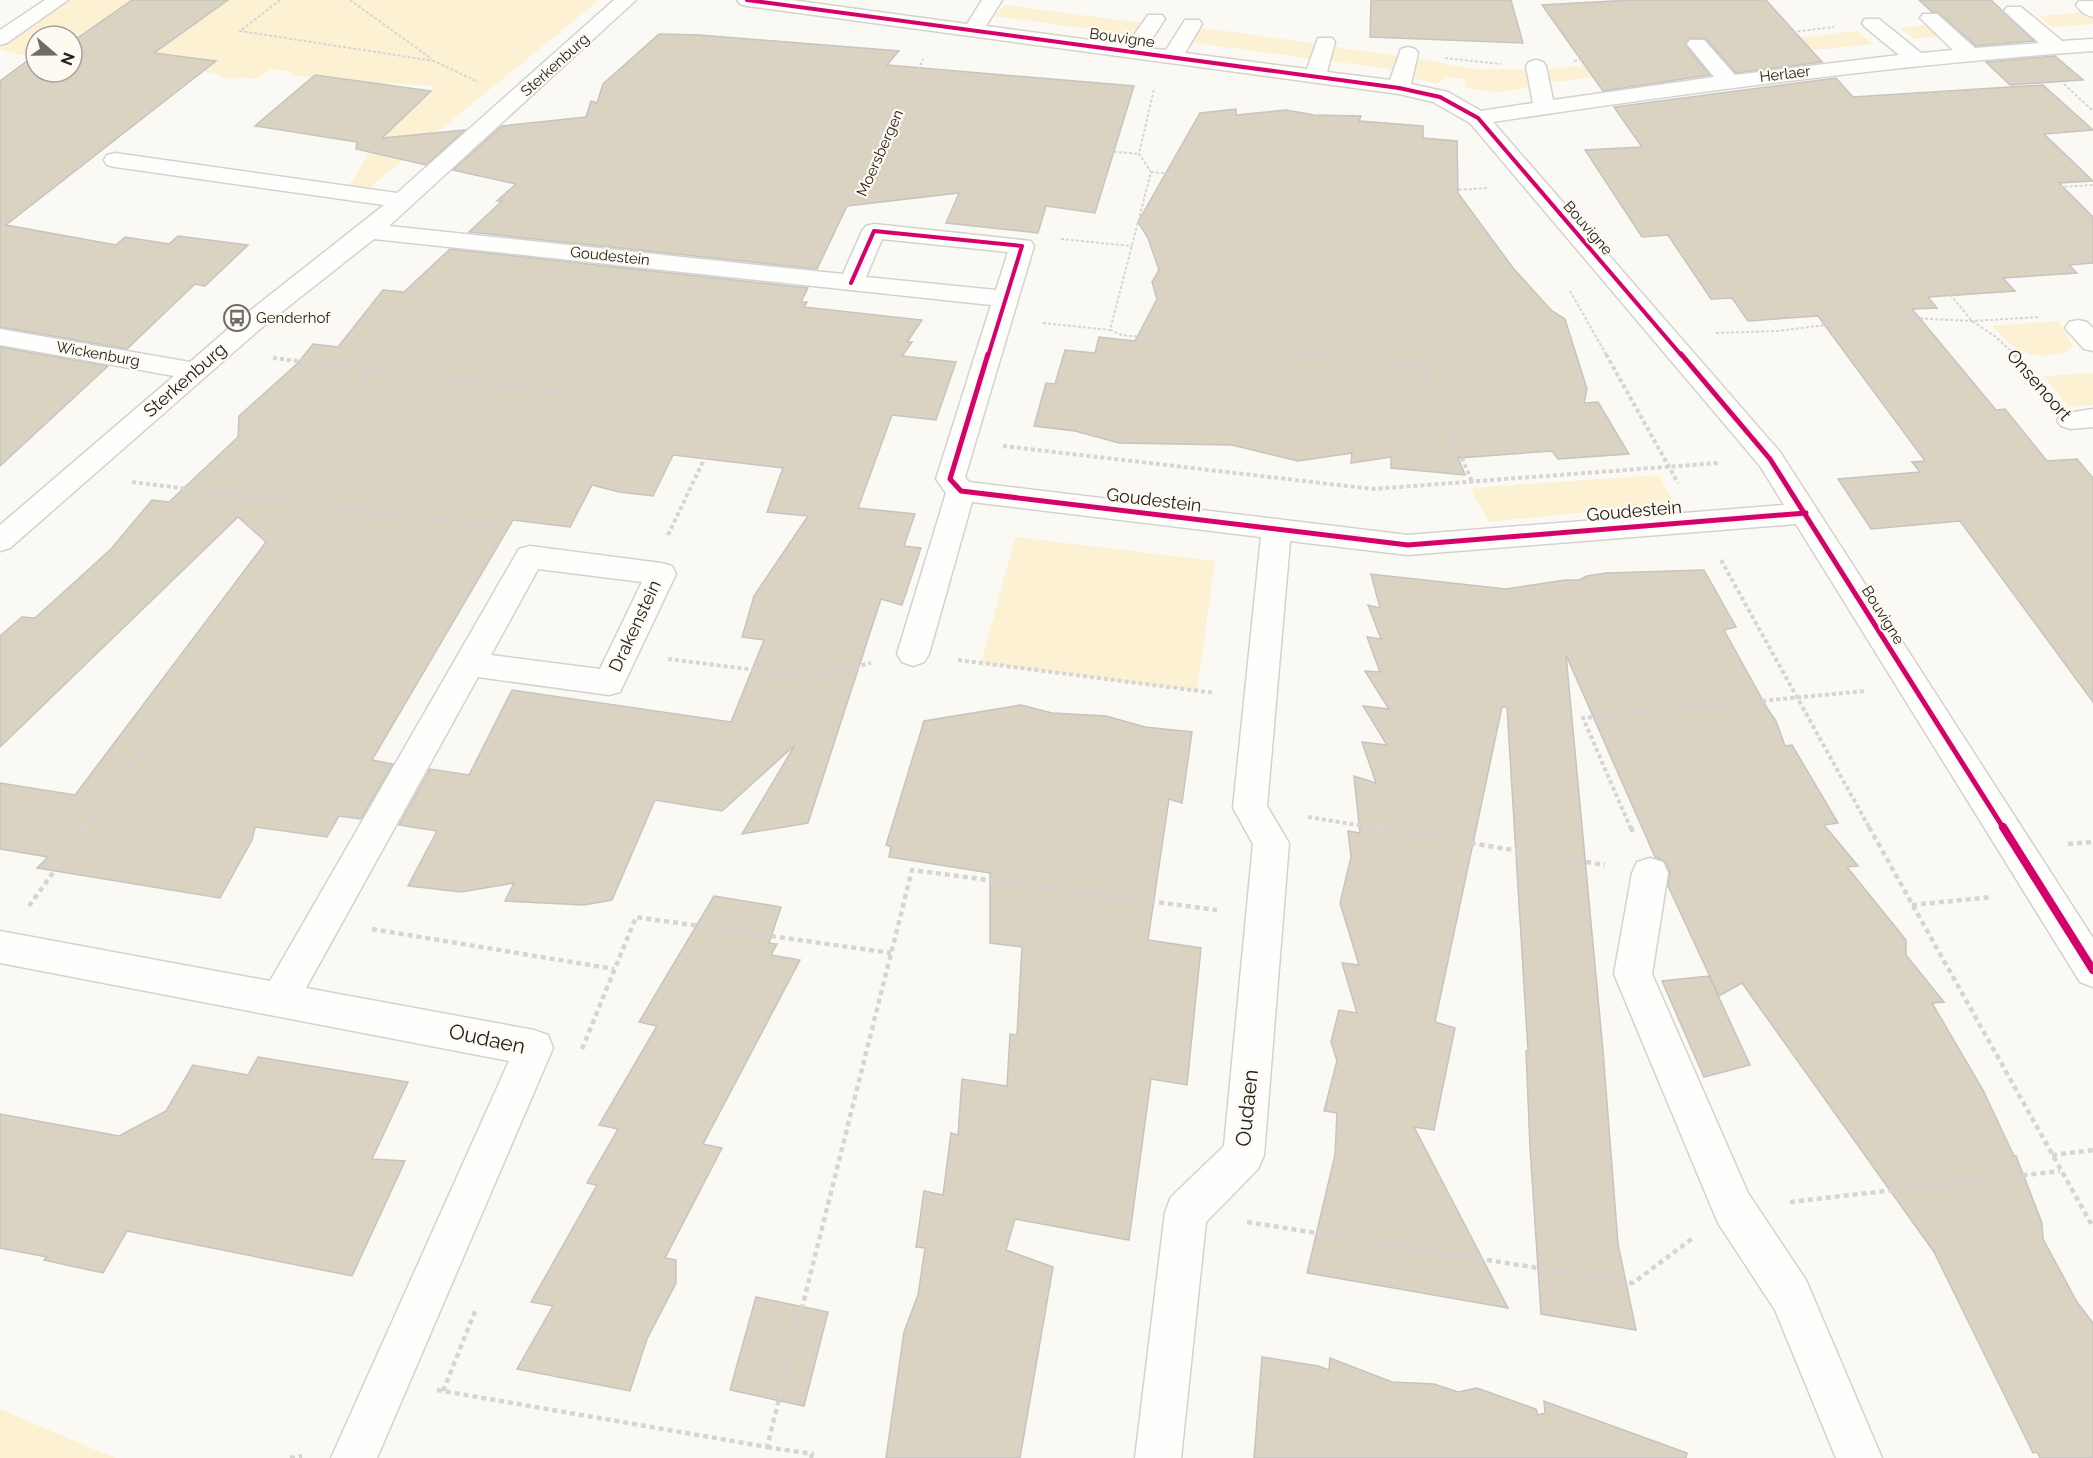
<svg xmlns="http://www.w3.org/2000/svg" width="2093" height="1458" font-family="Raleway,sans-serif">
<style>
.green{fill:#fdf1d4}
.building{fill:#dbd3c1;stroke:#c6c4c1;stroke-width:1.5}
.lines{fill:none;stroke-linecap:round;stroke-linejoin:round}
.minor-casing{stroke:#d4d2cf;stroke-width:3}
.path-far2{stroke:#d6d5d4;stroke-width:2;stroke-dasharray:3 2;stroke-linecap:butt}
.path-far1{stroke:#d6d5d4;stroke-width:4;stroke-dasharray:4 3;stroke-linecap:butt}
.path{stroke:#d6d5d4;stroke-width:4.5;stroke-dasharray:5 4;stroke-linecap:butt}
.minor{fill:#fefefd;fill-rule:evenodd}
.cycleway-far2-casing{stroke:#fefaf1;stroke-width:6}
.cycleway-far1-casing{stroke:#fefaf1;stroke-width:9}
.cycleway-casing{stroke:#fefaf1;stroke-width:11}
.cycleway-far2{stroke:#d6006c;stroke-width:4}
.cycleway-far1{stroke:#d6006c;stroke-width:5}
.cycleway{stroke:#d6006c;stroke-width:8}
.labels{text-anchor:middle;stroke-width:4.5;stroke-linejoin:round;paint-order:stroke}
.far-street-label{font-size:15px;fill:#21201d;stroke:#fefaf1}
.far-poi-label{font-size:15px;fill:#21201d;stroke:#fefaf1;text-anchor:start}
.street-label{font-size:18px;fill:#21201d;stroke:#fefaf1}
.near-street-label{font-size:21px;fill:#21201d;stroke:#fefaf1}
</style>
<rect width="100%" height="100%" fill="#fbf9f4"/>
<g class="green">
<polygon points="71,0 132,0 121,11 116,11 74,40 72,40 72,36 36,36 36,59 0,49"/>
<polygon points="228,0 599,0 369,188 349,185 375,144 434,86 391,83 387,86 289,75 292,72 271,69 258,79 239,77 235,79 217,77 220,74 202,71 155,55 157,52 138,49"/>
<polygon points="1006,5 1149,24 1141,36 994,16"/>
<polygon points="2085,12 2093,18 2093,24 2053,27 2039,16"/>
<polygon points="1949,23 1962,34 1914,39 1900,28"/>
<polygon points="1197,27 1318,44 1311,59 1188,42"/>
<polygon points="1857,31 1873,44 1721,60 1712,49"/>
<polygon points="1335,47 1400,56 1395,70 1331,61"/>
<polygon points="1684,51 1698,64 1555,82 1546,80 1545,70"/>
<polygon points="1419,59 1476,69 1529,69 1532,87 1493,93 1465,87 1465,79 1448,77 1437,84 1413,78"/>
<path d="M2059,321L2073,346C2065,353 2061,354 2051,355C2023,358 2010,345 1992,326Z"/>
<polygon points="2093,373 2093,405 2069,407 2043,376"/>
<polygon points="1659,475 1674,503 1489,522 1470,488"/>
<polygon points="1015,537 1215,561 1197,691 981,663"/>
<polygon points="0,1409 105,1454 116,1458 0,1458"/>
</g>
<g class="building">
<polygon points="132,0 228,0 154,53 216,61 6,225 116,245 125,237 169,244 178,236 248,245 205,286 195,284 127,349 0,327 0,81 31,58 36,59 36,72 72,72 72,42"/>
<polygon points="1371,0 1511,0 1523,43 1370,37"/>
<polygon points="1631,0 1766,0 1822,62 1736,73 1706,39 1690,38 1685,45 1710,75 1603,91 1542,5"/>
<polygon points="1919,0 1991,0 2034,41 1976,46 1938,12 1932,12"/>
<polygon points="659,34 699,35 899,51 887,65 1134,86 1095,213 1046,206 1038,233 946,223 959,193 847,206 817,269 469,232 502,201 497,201 516,184 453,170 502,126 586,117 591,101 597,103 603,84"/>
<polygon points="2055,56 2083,80 2010,85 1986,62"/>
<polygon points="315,75 431,91 382,138 465,130 426,165 356,149 357,142 255,126"/>
<polygon points="1836,78 1853,97 2043,85 2093,130 2044,134 2093,181 2059,183 2093,217 2093,263 2069,265 2077,273 2003,278 2015,291 1928,297 1937,308 1912,309 1996,410 2005,409 2047,461 2077,459 2093,478 2093,702 1960,521 1871,529 1838,479 1920,472 1912,462 1925,461 1818,316 1748,321 1732,298 1711,299 1668,235 1642,237 1585,150 1642,147 1614,107"/>
<polygon points="1236,109 1236,115 1286,110 1314,115 1361,116 1359,121 1423,126 1423,138 1457,141 1458,193 1513,268 1552,311 1565,319 1587,389 1584,403 1598,402 1629,454 1558,459 1552,451 1458,458 1465,475 1391,468 1391,457 1351,463 1352,453 1298,461 1232,445 1119,443 1075,431 1034,426 1046,383 1055,384 1065,350 1095,353 1099,337 1135,341 1157,299 1152,282 1159,270 1148,238 1138,222 1200,113"/>
<polygon points="450,249 808,288 801,302 807,302 804,307 922,320 907,342 912,342 902,356 956,362 936,420 892,415 858,508 915,514 904,546 921,548 902,605 881,599 808,823 742,834 795,745 722,811 655,800 612,900 584,905 505,901 514,883 461,892 408,886 437,831 399,825 430,769 469,775 512,690 731,722 764,640 742,637 754,596 808,516 767,512 783,468 673,455 653,496 619,492 592,485 570,527 513,520 372,760 393,764 361,819 339,816 327,837 255,827 252,840 220,898 37,868 48,857 0,849 0,783 75,795 266,542 238,517 0,747 0,636 22,617 35,618 111,549 152,500 169,502 238,437 239,416 298,363 313,344 338,347 383,290 404,292"/>
<polygon points="0,347 108,366 0,466"/>
<polygon points="1704,570 1736,627 1724,630 1767,708 1776,721 1785,746 1792,745 1838,823 1824,825 1858,866 1847,867 1906,940 1906,955 1944,1002 1932,1003 1983,1090 2014,1156 2016,1156 2042,1223 2043,1239 2077,1302 2093,1323 2093,1458 2040,1458 2037,1452 2033,1453 1934,1252 1742,983 1719,996 1668,886 1670,872 1665,861 1655,857 1566,655 1603,1051 1618,1244 1636,1330 1541,1314 1530,1147 1526,1051 1528,1051 1507,707 1502,707 1435,1022 1455,1028 1434,1130 1414,1127 1508,1308 1307,1273 1335,1155 1337,1113 1324,1111 1337,1061 1331,1042 1339,1010 1357,1013 1342,963 1359,965 1340,903 1351,857 1348,831 1360,833 1354,776 1376,783 1362,742 1387,745 1363,706 1389,709 1365,671 1380,672 1367,637 1381,639 1368,605 1380,608 1371,574 1506,589 1565,580 1579,580 1587,576 1606,573"/>
<polygon points="1021,705 1052,713 1106,716 1145,727 1192,732 1182,803 1169,799 1148,940 1201,948 1187,1085 1151,1079 1129,1240 1015,1219 1006,1250 1053,1267 1020,1458 886,1458 904,1332 918,1295 925,1248 916,1247 924,1191 943,1195 951,1133 958,1135 962,1079 1007,1086 1010,1034 1017,1035 1022,947 990,943 990,873 889,857 891,847 886,845 924,721"/>
<polygon points="714,896 781,907 769,943 777,944 771,955 800,960 703,1144 722,1148 665,1258 676,1260 676,1283 647,1339 630,1391 517,1369 553,1306 531,1302 597,1185 587,1183 618,1129 599,1125 657,1026 639,1022"/>
<polygon points="1709,976 1750,1065 1704,1077 1662,981"/>
<polygon points="258,1057 408,1082 372,1159 405,1161 352,1276 127,1231 103,1273 44,1260 47,1257 0,1248 0,1114 119,1136 166,1111 193,1065 248,1075"/>
<polygon points="756,1297 828,1312 804,1406 730,1390"/>
<polygon points="1262,1357 1318,1366 1329,1370 1330,1358 1392,1382 1434,1384 1458,1392 1477,1388 1536,1409 1538,1415 1545,1413 1544,1401 1687,1453 1686,1458 1254,1458"/>
</g>
<g class="lines">
<defs>
<g id="minor">
<polygon points="45,0 68,0 7,43 0,45 0,30"/>
<path d="M614,0H636L389,226L843,274L862,231L866,226L874,224L1031,241L1034,246L965,477L969,482L1408,535L1784,505L1760,466L1470,123L1433,102L1399,94L747,6L740,4L737,0H791L967,24L982,0H1002L986,26L1127,45L1148,15H1162L1165,19L1146,48L1166,50L1185,20H1199L1202,24L1185,53L1307,69L1318,38H1332L1335,42L1327,72L1390,80L1401,49L1408,47L1415,49L1418,53L1411,84L1448,92L1481,111L1533,103L1526,66L1529,62L1536,60L1543,62L1546,66L1553,100L1714,77L1687,44L1690,40H1704L1735,75L1899,55L1865,27L1862,23L1865,19H1879L1921,53L1953,50L1920,18L1923,14H1937L1975,48L2039,43L2004,11L2007,7H2021L2062,41L2093,39V51C1892,65 1693,92 1493,122L1780,452L2093,938V987L2080,982L1796,524L1408,555L1290,541L1267,806L1289,843L1264,1155L1258,1169L1206,1222L1181,1458H1135L1165,1212L1171,1197L1224,1146L1253,844L1233,808L1261,537L972,502L929,654L924,662L913,666L902,662L897,654L946,493L936,479L991,305L374,239L260,329L10,548L0,551V525L174,376L0,345V329L190,362L242,317L384,205L115,167L107,165L104,160L107,155L115,153L397,193ZM882,239L1008,252L996,290L866,277Z"/>
<path d="M2079,1H2093V17C2085,15 2081,12 2076,5Z"/>
<polygon points="2078,320 2087,322 2093,328 2093,351 2084,349 2065,328 2069,322"/>
<polygon points="2093,409 2093,427 2071,429 2061,426 2057,420 2061,414"/>
<path d="M530,546L661,563L672,566L676,574L620,692L609,695L478,677L306,988L534,1030L548,1035L553,1048L377,1458H331L509,1061L0,963V931L270,981L519,549ZM538,569L642,582L600,669L491,655Z"/>
<polygon points="1650,858 1663,862 1668,873 1652,974 1748,1193 1806,1280 1882,1458 1836,1458 1775,1310 1718,1223 1614,974 1632,873 1637,862"/>
</g>
</defs>
<use href="#minor" class="minor-casing"/>
<g class="path-far2">
<polyline points="280,0 240,31 434,61 478,82"/>
<polyline points="350,0 432,59"/>
<polyline points="1743,38 1834,27"/>
<polyline points="1445,58 1501,64"/>
<polyline points="1574,61 1658,49"/>
<polyline points="2064,84 2093,111"/>
<polyline points="1808,108 1885,198 1874,202 1972,321 1996,337 2016,356"/>
<polyline points="890,131 1139,154"/>
<polyline points="1151,172 1318,187 1366,288 1390,356"/>
<polyline points="860,197 923,59"/>
<polyline points="1324,198 1488,188"/>
<polyline points="1885,198 2093,185"/>
<polyline points="1711,221 1880,209"/>
<polyline points="654,224 699,151 746,97 781,41"/>
<polyline points="1061,239 1132,246"/>
<polyline points="1570,291 1607,356"/>
<polyline points="1043,323 1110,330 1151,172 1139,154 1154,89"/>
<polyline points="1110,330 1122,335 1320,356"/>
<polyline points="1716,333 1777,331 1891,317 1972,321 2040,317"/>
<polyline points="736,356 759,310"/>
</g>
<g class="path-far1">
<polyline points="1306,354 1424,367 1472,482"/>
<polyline points="1390,354 1393,364"/>
<polyline points="1606,354 1678,483"/>
<polyline points="2014,354 2048,393"/>
<polyline points="273,358 568,393"/>
<polyline points="1003,446 1373,489 1718,463"/>
<polyline points="132,482 500,528"/>
<polyline points="279,501 372,370"/>
<polyline points="668,535 729,407 711,405 737,354"/>
<polyline points="1721,560 1870,829"/>
<polyline points="668,659 811,677 871,663"/>
<polyline points="958,660 1215,693"/>
<polyline points="1308,817 1382,829"/>
<polyline points="85,829 320,506"/>
<polyline points="1631,829 1583,718 1865,691"/>
</g>
<g class="path">
<polyline points="1373,827 1605,865"/>
<polyline points="1631,827 1633,833"/>
<polyline points="1869,827 2093,1227"/>
<polyline points="2068,844 2093,842"/>
<polyline points="1912,905 1992,897"/>
<polyline points="29,906 86,827"/>
<polyline points="372,929 614,969"/>
<polyline points="582,1049 636,917 891,953"/>
<polyline points="2052,1155 2093,1150"/>
<polyline points="1790,1202 2060,1171"/>
<polyline points="1247,1222 1633,1283 1693,1238"/>
<polyline points="437,1390 767,1447 912,870 1217,910"/>
<polyline points="443,1391 476,1309"/>
<polyline points="767,1447 812,1454 811,1458"/>
<polyline points="290,1458 302,1456"/>
</g>
<use href="#minor" class="minor"/>
<defs>
<g id="cycleway-far2">
<polyline points="747,0 1399,88 1440,97 1478,118 1682,356"/>
<polyline points="851,283 874,231 1022,246 988,356"/>
</g>
<g id="cycleway-far1">
<polyline points="988,354 950,479 961,491 1408,545 1806,513"/>
<polyline points="1681,354 1770,459 2004,829"/>
</g>
<polyline id="cycleway" points="2003,827 2093,970"/>
</defs>
<use href="#cycleway-far2" class="cycleway-far2-casing"/>
<use href="#cycleway-far1" class="cycleway-far1-casing"/>
<use href="#cycleway" class="cycleway-casing"/>
<use href="#cycleway-far2" class="cycleway-far2"/>
<use href="#cycleway-far1" class="cycleway-far1"/>
<use href="#cycleway" class="cycleway"/>
</g>
<defs>
<symbol id="bus-ring" viewBox="-11 -11 22 22"><circle r="9.5" fill="#fefaf1" stroke="#6d6c68" stroke-width="1.5"/><path d="M-5-6H5V4H4V6H2V4H-2V6H-4V4H-5ZM-3.5-4V0h7V-4ZM-3.5 1.2v1.5H-2V1.2ZM2 1.2v1.5H3.5V1.2Z" fill="#6d6c68"/></symbol>
</defs>
<g fill-rule="evenodd">
<use href="#bus-ring" x="222" y="303" width="30" height="30"/>
</g>
<g class="labels">
<g class="far-street-label">
<text transform="translate(1122 38) rotate(8)" y="5">Bouvigne</text>
<text transform="translate(555 65) rotate(-42)" y="5">Sterkenburg</text>
<text transform="translate(1785 74) rotate(-7)" y="5">Herlaer</text>
<text transform="translate(880 153) rotate(-66)" y="5">Moersbergen</text>
<text transform="translate(1588 228) rotate(49)" y="5">Bouvigne</text>
<text transform="translate(610 256) rotate(6)" y="5">Goudestein</text>
<text transform="translate(98 354) rotate(10)" y="5">Wickenburg</text>
<text transform="translate(1883 615) rotate(58)" y="5">Bouvigne</text>
</g>
<g class="far-poi-label">
<text x="256" y="323">Genderhof</text>
</g>
<g class="street-label">
<text transform="translate(185 380) rotate(-41)" y="6">Sterkenburg</text>
<text transform="translate(2039 385) rotate(49)" y="6">Onsenoort</text>
<text transform="translate(1154 500) rotate(7)" y="6">Goudestein</text>
<text transform="translate(1634 511) rotate(-5)" y="6">Goudestein</text>
<text transform="translate(635 626) rotate(-65)" y="6">Drakenstein</text>
</g>
<g class="near-street-label">
<text transform="translate(487 1039) rotate(12)" y="7">Oudaen</text>
<text transform="translate(1247 1108) rotate(-84)" y="7">Oudaen</text>
</g>
</g>
<g transform="translate(54 54) rotate(110)"><circle r="28" fill="#fefaf1" stroke="#a6a39c" stroke-width="1.5"/>
<path d="M0-4.5L10 22L0 15L-10 22Z" fill="#6d6c68"/>
<text y="-9" font-size="16" font-weight="bold" text-anchor="middle" fill="#21201d">N</text>
</g>
</svg>
